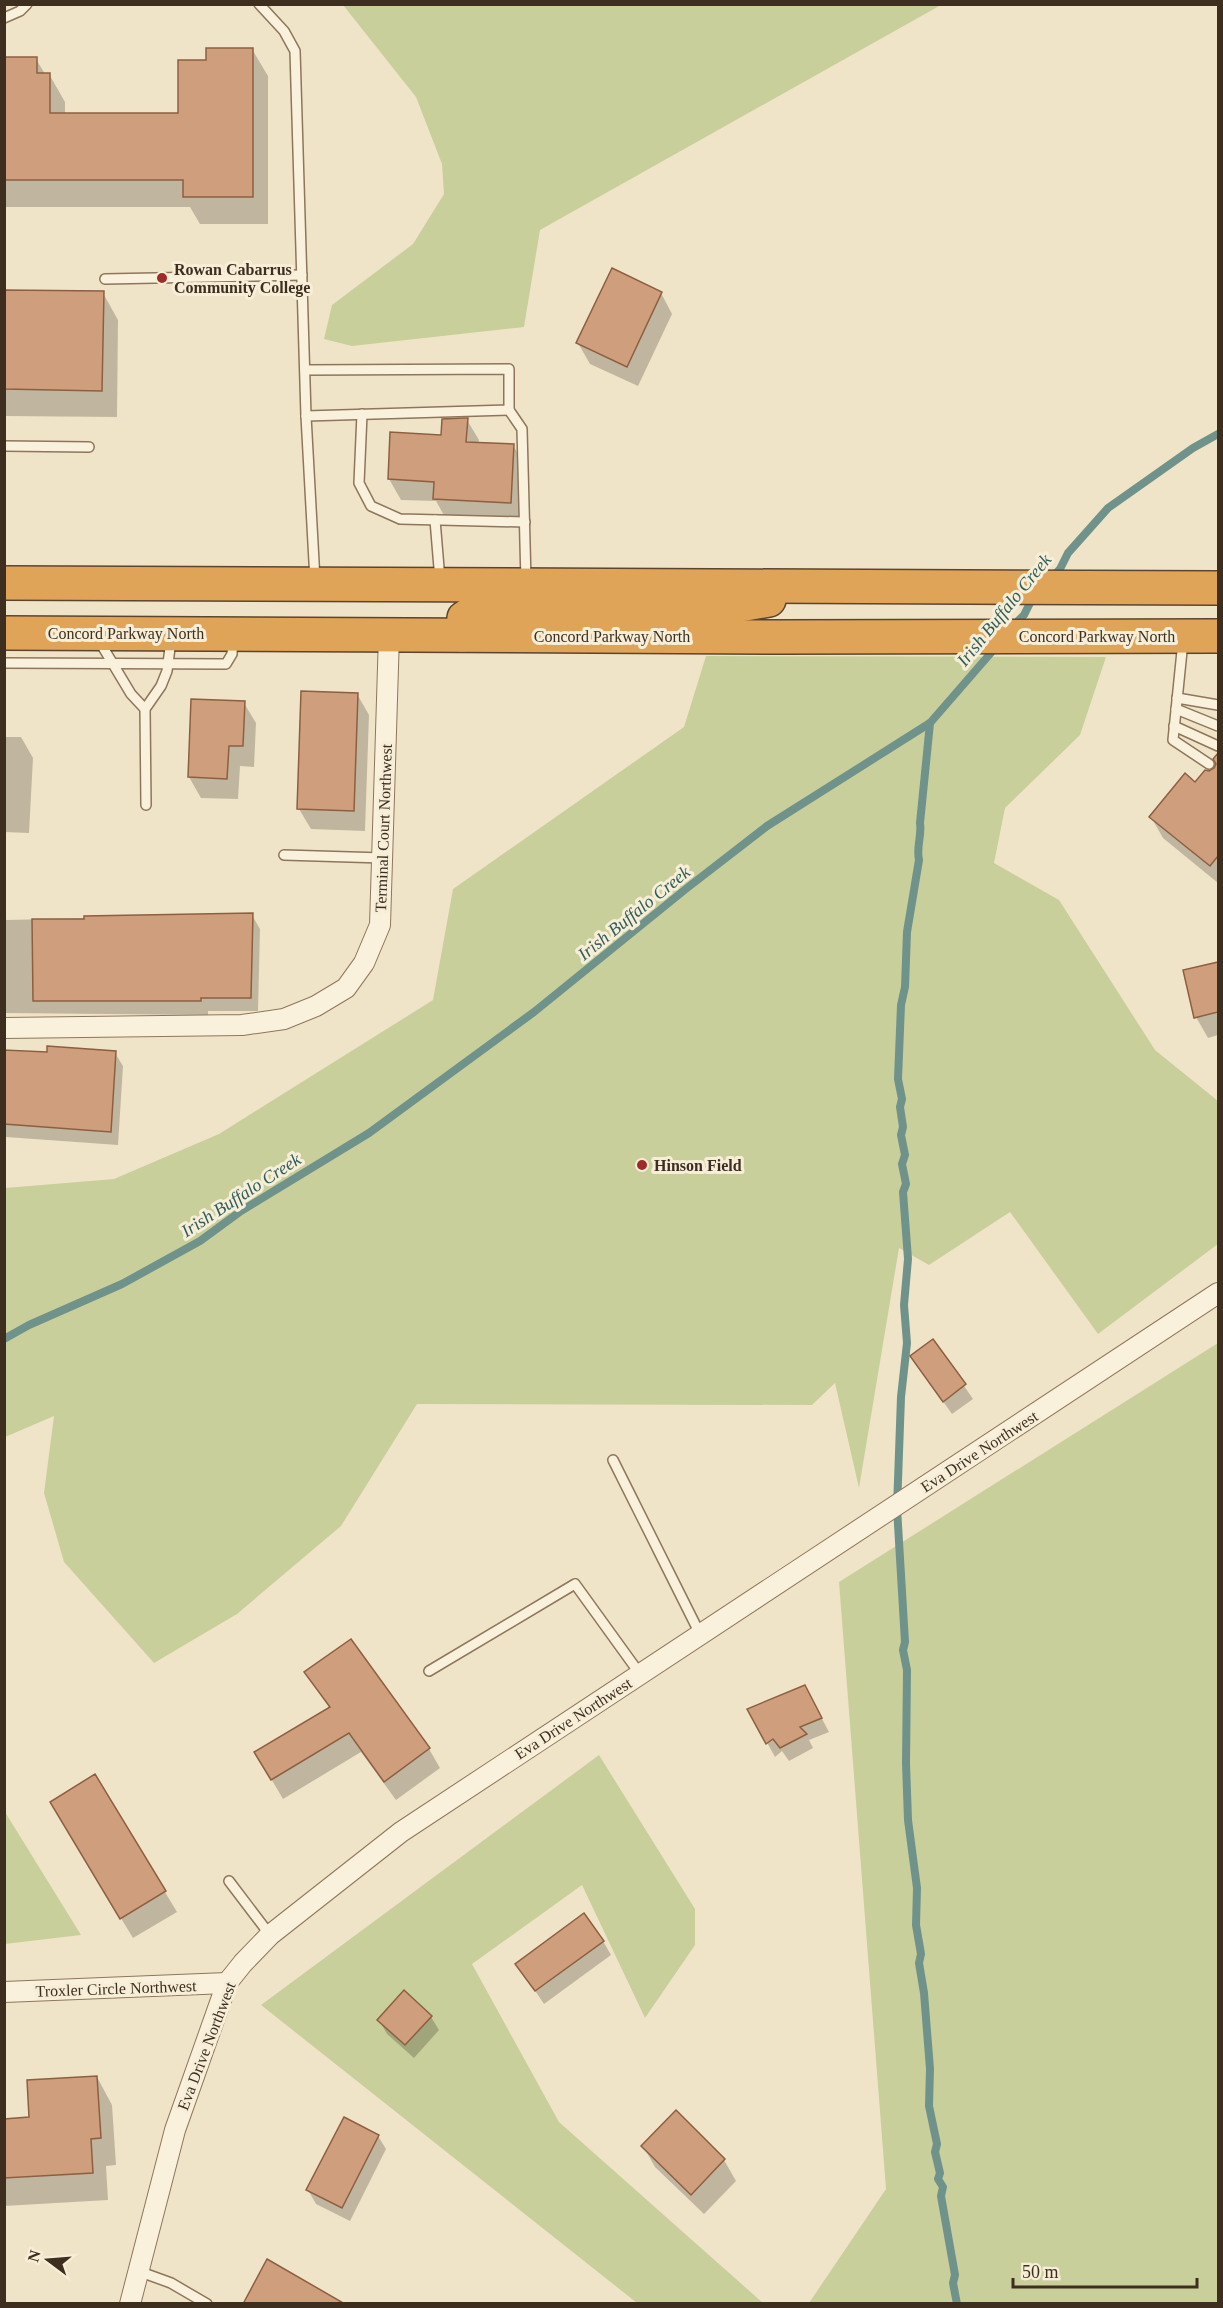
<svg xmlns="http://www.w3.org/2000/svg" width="1223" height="2308" font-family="'Times New Roman',serif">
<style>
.green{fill:#c9cf9b}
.shadow{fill:#0003}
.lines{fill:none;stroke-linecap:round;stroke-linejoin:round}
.stream{stroke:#6f938a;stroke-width:8}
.building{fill:#cf9f7d;stroke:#8d5f41;stroke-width:1.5}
.lane-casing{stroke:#8d765c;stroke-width:12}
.street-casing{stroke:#8d765c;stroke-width:22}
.highway-casing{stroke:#5b4430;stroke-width:36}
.lane{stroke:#faf1dc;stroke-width:9}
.street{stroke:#faf1dc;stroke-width:20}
.highway{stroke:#e0a458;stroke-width:33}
.poi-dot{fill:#9e2a2b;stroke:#f7eed8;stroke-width:2}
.labels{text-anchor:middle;stroke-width:6;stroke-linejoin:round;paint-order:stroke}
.poi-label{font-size:16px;font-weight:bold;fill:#3d2e20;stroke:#f7eed8;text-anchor:start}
.street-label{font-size:16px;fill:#3d2e20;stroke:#f7eed8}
.water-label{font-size:18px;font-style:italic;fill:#2f5d5a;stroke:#f7eed8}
</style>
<rect width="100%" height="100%" fill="#f0e4c8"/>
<g class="green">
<polygon points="343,5 941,5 540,230 524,327 352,346 324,339 332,305 413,244 444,194 442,164 416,97"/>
<polygon points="706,656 1106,657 1080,735 1005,808 994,863 1059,900 1155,1050 1218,1101 1218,1244 1098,1334 1010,1212 929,1265 899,1248 859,1488 835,1383 812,1405 417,1404 341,1526 237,1614 154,1663 64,1562 44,1493 54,1416 5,1437 5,1188 114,1179 219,1134 433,1000 453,889 684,727"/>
<polygon points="1218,1343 1218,2303 809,2303 886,2189 839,1582"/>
<polygon points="599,1755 695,1909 695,1945 645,2018 582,1885 472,1964 559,2122 763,2303 637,2303 261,2005"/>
<polygon points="4,1812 5,1812 81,1935 5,1944"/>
</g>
<g class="shadow">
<polygon points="252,49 268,76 268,224 200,224 190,207 5,207 4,280 4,59 36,59 45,74 49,74 65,102 65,115 179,114 207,61"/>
<polygon points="4,291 103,293 118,320 117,417 4,416"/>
<polygon points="661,293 672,314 638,386 590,364 578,343"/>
<polygon points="467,420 479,440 478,444 513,445 525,466 522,523 446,519 436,501 401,500 389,479 391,434 442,436"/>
<polygon points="357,694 369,715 365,831 311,829 299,809"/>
<polygon points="193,701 244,703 256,723 254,767 240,766 238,799 201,798 189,777"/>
<polygon points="4,737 21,737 33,758 29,833 4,832"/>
<polygon points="1218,756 1218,883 1163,838 1151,817 1215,769 1217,764 1215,759"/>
<polygon points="252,915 260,929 258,1011 208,1011 208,1015 4,1013 4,920"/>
<polygon points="1218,963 1218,1035 1208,1038 1196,1017 1185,971"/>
<polygon points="4,1051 48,1054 115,1053 123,1066 118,1145 6,1137"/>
<polygon points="933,1341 973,1399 952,1414 920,1369"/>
<polygon points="306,1673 429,1749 440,1768 396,1800 361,1752 283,1799 256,1753 330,1709"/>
<polygon points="812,1700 829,1732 809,1740 813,1748 789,1761 782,1751 775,1757 749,1710"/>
<polygon points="63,1823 165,1892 177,1912 133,1938"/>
<polygon points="603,1941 611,1955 544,2004 517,1964"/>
<polygon points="431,2017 439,2030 414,2058 387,2034 379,2020"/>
<polygon points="97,2077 112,2105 116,2165 106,2166 108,2200 4,2206 4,2120 31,2119"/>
<polygon points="676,2112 724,2160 736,2181 704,2214 655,2167 643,2146"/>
<polygon points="378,2136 386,2149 350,2221 316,2204 308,2190"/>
</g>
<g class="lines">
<g class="stream">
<polyline points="1052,578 1060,569 1068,553 1108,508 1193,448 1218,434"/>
<polyline points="1011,628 1024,615 1033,597"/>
<path d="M930,723L920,823C922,836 916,847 919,860L907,932L905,987L901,1005L898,1079L902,1099L900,1107L903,1127L901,1135L905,1155L902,1164L906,1184L903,1192L908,1259L904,1305L907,1343L901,1397L897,1508L905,1642L903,1650L907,1670L906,1763L908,1820L917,1888L916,1925L921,1954L919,1963L924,1993L930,2069L929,2106L937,2144L935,2152L940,2173L938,2179L943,2187L941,2196L955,2275L953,2283L957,2304"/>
<polyline points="4,1339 29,1325 122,1284 200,1241 241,1211 369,1133 534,1012 687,888 767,826 930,723 996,647"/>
</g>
</g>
<g class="building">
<polygon points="206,48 253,48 253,197 183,197 183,180 4,180 4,57 37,57 37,73 50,73 50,113 178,113 178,60 206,60"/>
<polygon points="612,268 662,292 627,367 576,343"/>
<polygon points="4,290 104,291 102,391 4,389"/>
<polygon points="464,418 468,418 466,442 514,444 511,503 433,499 434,482 388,479 390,432 441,435 442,419"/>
<polygon points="301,691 358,693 354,811 297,809"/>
<polygon points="191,699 245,701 243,746 229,746 227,779 188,777"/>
<polygon points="1218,753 1218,856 1210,866 1149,817 1185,773 1195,782 1205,770 1209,771 1214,768 1216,764 1213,759"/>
<polygon points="253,913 251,998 201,998 201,1001 33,1001 32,919 84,919 84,916"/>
<polygon points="1218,962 1218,1012 1194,1018 1183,970"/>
<polygon points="47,1046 116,1051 111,1132 4,1124 4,1050 47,1052"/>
<polygon points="933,1339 966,1384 943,1402 910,1356"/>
<polygon points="351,1639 430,1748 384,1782 349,1733 271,1780 254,1752 330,1707 304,1672"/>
<polygon points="805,1685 822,1718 800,1727 807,1734 780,1748 773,1739 766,1744 747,1709"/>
<polygon points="95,1774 166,1891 120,1919 50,1802"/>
<polygon points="584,1913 604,1941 535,1991 515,1964"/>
<polygon points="404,1990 432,2016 405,2045 377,2020"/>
<polygon points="97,2076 101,2138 91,2139 93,2173 4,2178 4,2119 29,2117 27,2080"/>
<polygon points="676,2110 725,2159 691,2195 641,2146"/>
<polygon points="344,2117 379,2135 342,2208 306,2190"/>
<polygon points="267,2259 345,2304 243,2304"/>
</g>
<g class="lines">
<defs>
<g id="lane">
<polyline points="259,4 284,31 295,51 306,416 315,580"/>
<polyline points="4,18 20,11 27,4"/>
<polyline points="105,279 302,275"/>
<polyline points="305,370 509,369 509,410 306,416"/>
<polyline points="509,410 522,429 526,581"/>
<polyline points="362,414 359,483 371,506 400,519 525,522"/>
<polyline points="4,446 89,447"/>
<polyline points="435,520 440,580"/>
<polyline points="98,639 131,694 145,709"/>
<polyline points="1183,641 1173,740 1209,764"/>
<polyline points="4,663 226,664 232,654 233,639"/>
<polyline points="1177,698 1218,705"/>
<polyline points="1176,709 1218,726"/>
<polyline points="1174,726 1218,746"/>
<polyline points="146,805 145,709 161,686 167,671 171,640"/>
<polyline points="284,855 383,858"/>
<polyline points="613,1460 700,1634"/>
<polyline points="429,1671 575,1584 640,1674"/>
<polyline points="229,1881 270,1935"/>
<polyline points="138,2271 171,2283 207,2304"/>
</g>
<g id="street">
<polyline points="4,1028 242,1025 284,1019 316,1006 346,988 364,963 380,925 389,635"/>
<polyline points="4,1992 227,1983"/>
<polyline points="130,2304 175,2130 227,1983 243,1963 270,1935 401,1832 1218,1293"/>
</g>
<g id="highway">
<polyline points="4,583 1218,588"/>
<polyline points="4,633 779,637 1218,636"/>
<polyline points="462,635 464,618 476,610 717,609 769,600"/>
</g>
</defs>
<use href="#lane" class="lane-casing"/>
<use href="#street" class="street-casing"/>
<use href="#highway" class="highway-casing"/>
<use href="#lane" class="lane"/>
<use href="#street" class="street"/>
<use href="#highway" class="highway"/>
</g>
<g class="poi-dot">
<circle cx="162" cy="278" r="6"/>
<circle cx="642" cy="1165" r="6"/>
</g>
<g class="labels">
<g class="poi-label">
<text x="174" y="275">Rowan Cabarrus<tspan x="174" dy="18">Community College</tspan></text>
<text x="654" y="1171">Hinson Field</text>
</g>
<g class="street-label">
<text x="126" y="639">Concord Parkway North</text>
<text x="612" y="642">Concord Parkway North</text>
<text x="1097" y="642">Concord Parkway North</text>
<text transform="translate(383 828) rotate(-88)" y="6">Terminal Court Northwest</text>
<text transform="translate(979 1451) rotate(-33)" y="6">Eva Drive Northwest</text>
<text transform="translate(573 1718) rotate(-33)" y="6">Eva Drive Northwest</text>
<text transform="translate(116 1988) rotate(-2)" y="6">Troxler Circle Northwest</text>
<text transform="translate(206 2046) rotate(-69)" y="6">Eva Drive Northwest</text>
</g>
<g class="water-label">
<text transform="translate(1004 610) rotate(-51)" y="6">Irish Buffalo Creek</text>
<text transform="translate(634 913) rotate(-39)" y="6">Irish Buffalo Creek</text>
<text transform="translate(241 1195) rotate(-33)" y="6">Irish Buffalo Creek</text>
</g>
</g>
<rect width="1223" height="2308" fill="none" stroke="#3d2e20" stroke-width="12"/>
<g transform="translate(48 2260) rotate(286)" stroke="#f7eed8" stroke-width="4.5" paint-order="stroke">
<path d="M0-4.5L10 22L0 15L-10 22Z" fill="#3d2e20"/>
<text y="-9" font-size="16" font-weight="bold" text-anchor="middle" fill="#3d2e20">N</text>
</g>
<path d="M1013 2278v9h184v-9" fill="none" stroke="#3d2e20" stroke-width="3"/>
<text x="1022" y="2278" font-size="18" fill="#3d2e20" stroke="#f7eed8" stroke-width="4.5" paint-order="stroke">50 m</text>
</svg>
